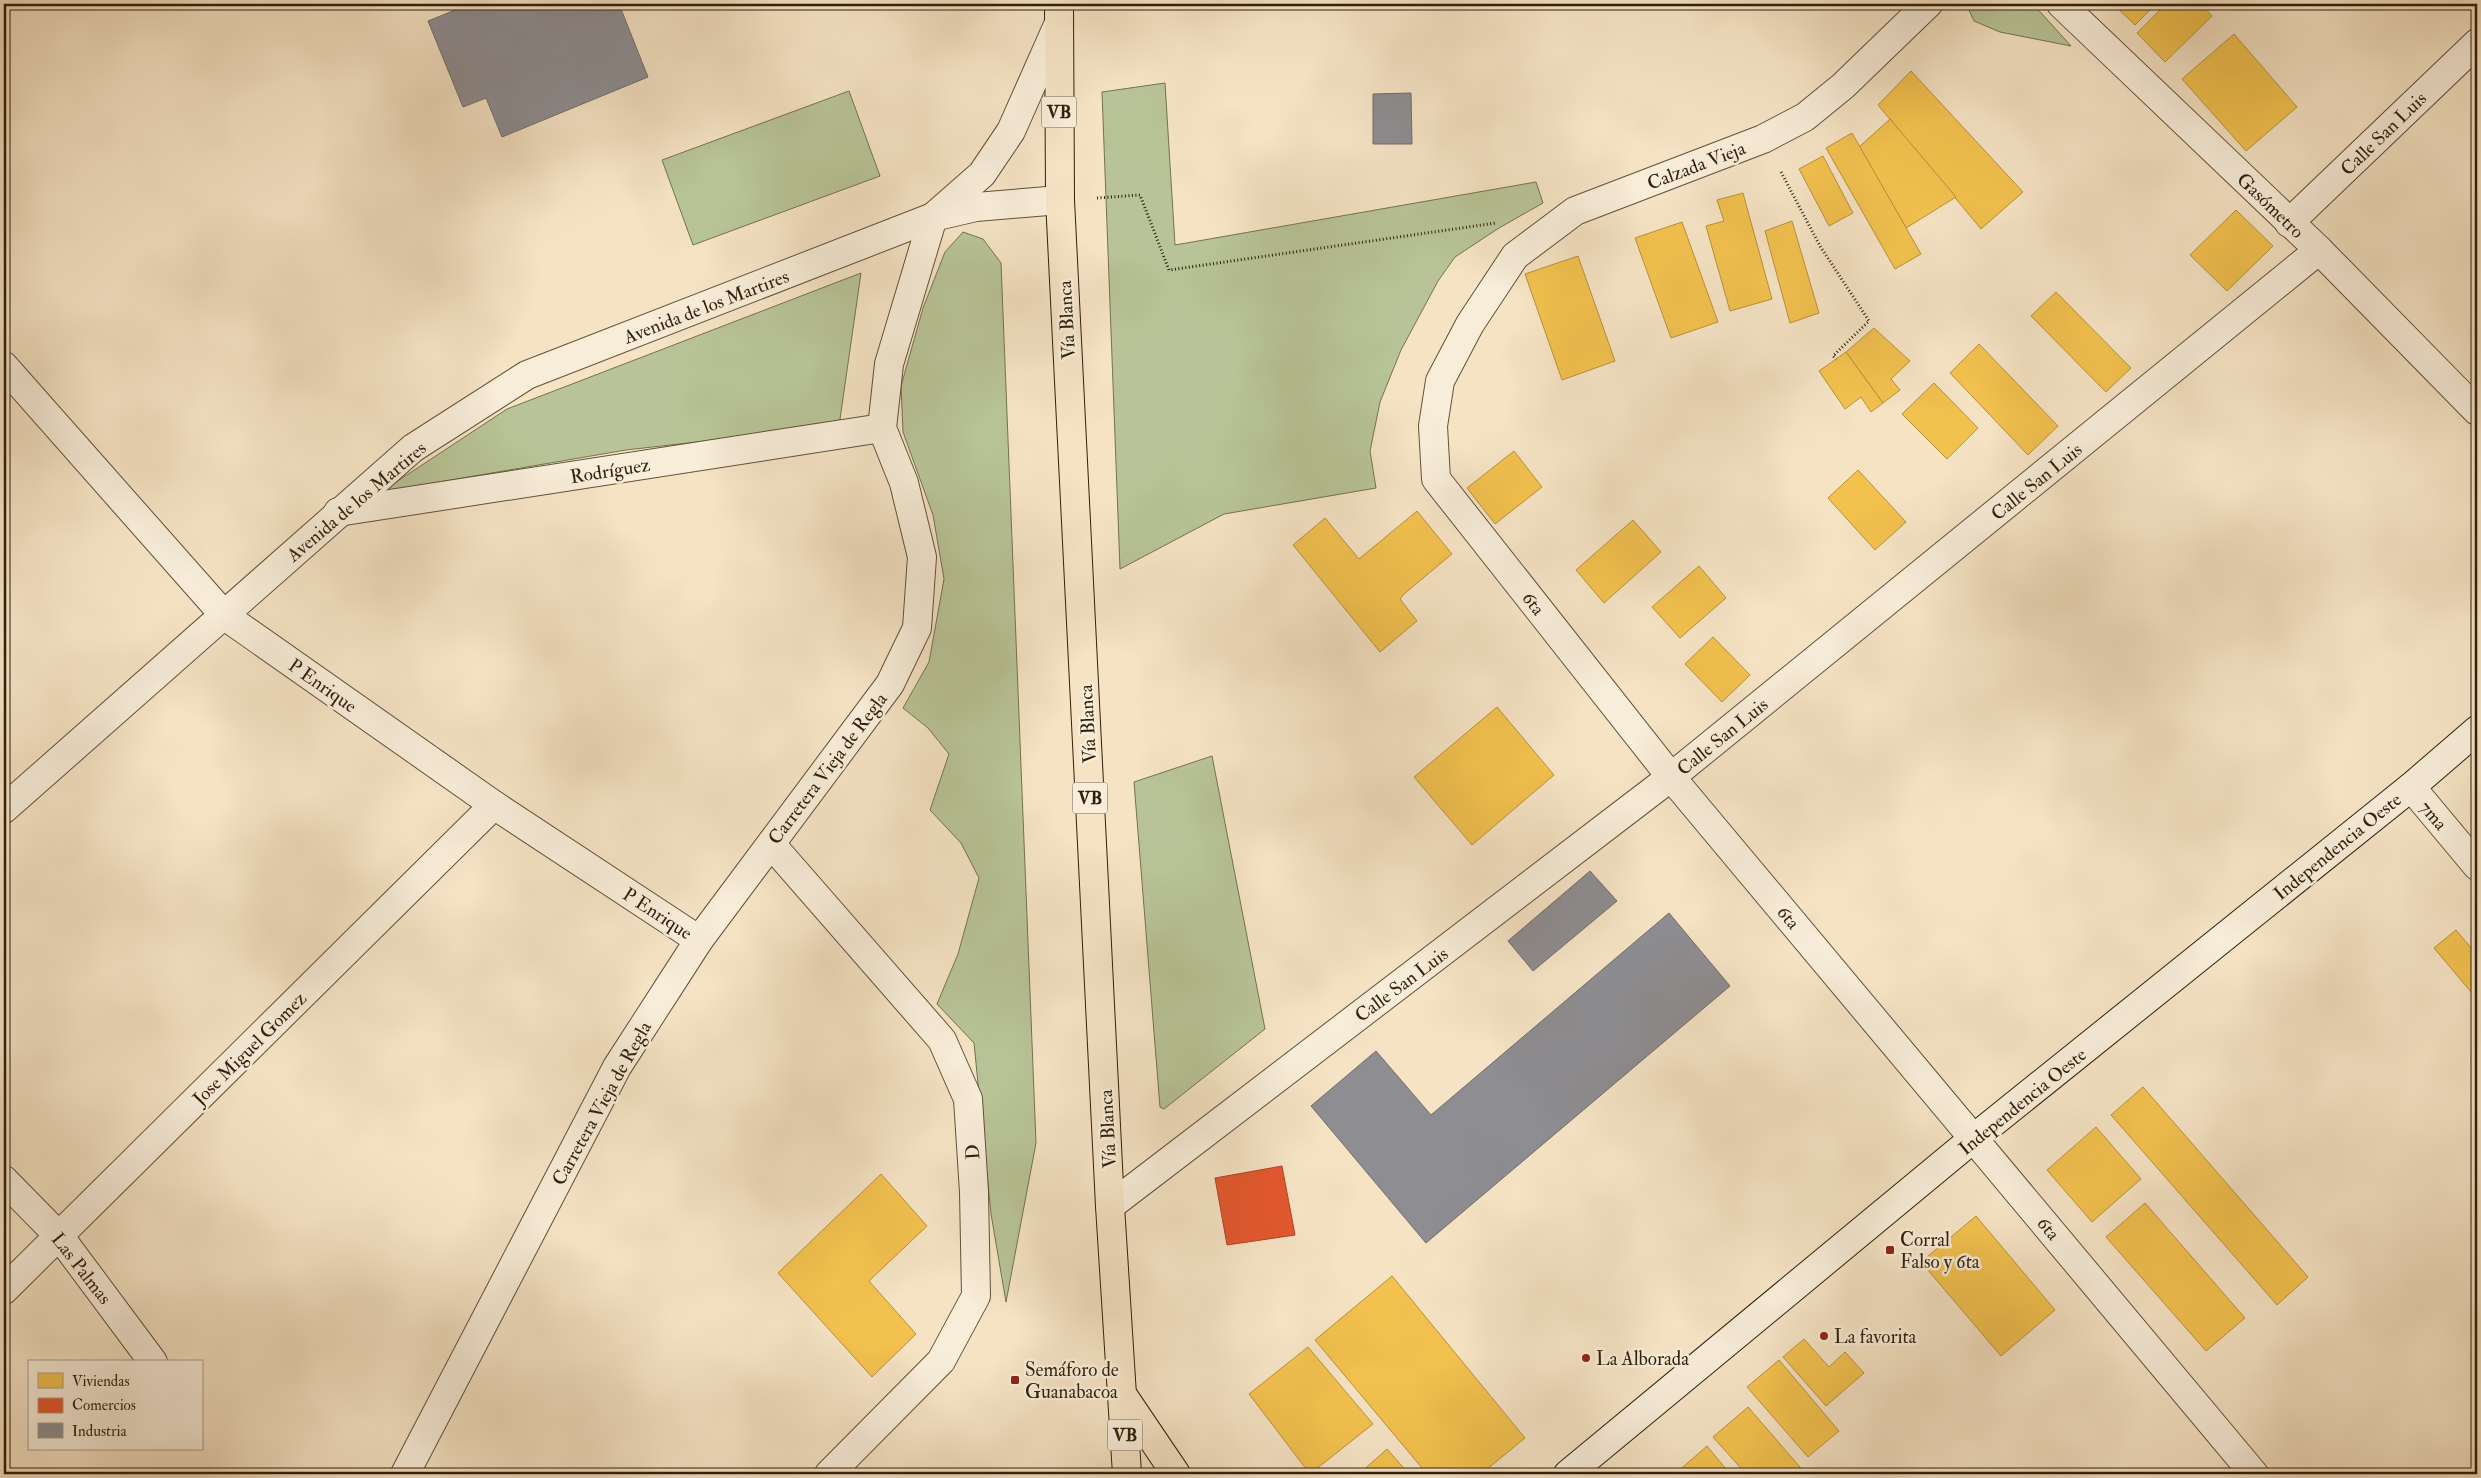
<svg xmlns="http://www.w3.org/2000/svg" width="2481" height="1478" font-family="'IM FELL Double Pica',serif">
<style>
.green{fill:#b8c497;stroke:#747251}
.homes{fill:#f2c14e;stroke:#b8903a}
.shops{fill:#e4572e;stroke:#ae4624}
.industry{fill:#8d8d92;stroke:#716c6a}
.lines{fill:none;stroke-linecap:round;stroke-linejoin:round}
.minor-casing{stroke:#615039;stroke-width:30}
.tertiary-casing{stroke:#615039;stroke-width:30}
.secondary-casing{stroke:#301f0b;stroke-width:30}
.primary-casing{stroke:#301f0b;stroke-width:30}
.path{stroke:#301f0b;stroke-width:3;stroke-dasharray:1 2.5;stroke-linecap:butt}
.minor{stroke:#f8edd9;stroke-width:28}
.tertiary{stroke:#f8edd9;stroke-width:28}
.secondary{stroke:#f8edd9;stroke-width:28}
.primary{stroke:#f5e3c4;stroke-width:28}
.poi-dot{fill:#8f2418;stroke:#f8edd9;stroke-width:2}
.labels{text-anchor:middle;stroke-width:5;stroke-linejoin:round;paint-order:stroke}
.shield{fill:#f8edd9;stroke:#6c5d49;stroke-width:1}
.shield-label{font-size:18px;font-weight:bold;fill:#301f0b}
.street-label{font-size:19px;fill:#301f0b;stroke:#f8edd9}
.poi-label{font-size:19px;fill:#301f0b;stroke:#f8edd9;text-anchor:start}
</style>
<rect width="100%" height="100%" fill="#f5e3c4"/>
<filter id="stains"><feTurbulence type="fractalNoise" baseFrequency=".004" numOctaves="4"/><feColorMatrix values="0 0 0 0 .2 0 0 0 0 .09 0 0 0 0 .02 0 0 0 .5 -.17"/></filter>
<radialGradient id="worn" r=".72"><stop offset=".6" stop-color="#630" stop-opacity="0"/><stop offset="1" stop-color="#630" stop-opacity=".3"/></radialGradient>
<g class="green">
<polygon points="1970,4 2033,4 2071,46 2000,32 1974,21 1968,8"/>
<polygon points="1165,83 1175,245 1536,182 1543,203 1499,228 1455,257 1438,281 1401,350 1380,402 1370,451 1376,488 1224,514 1120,569 1102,92"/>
<polygon points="849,91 880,176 693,245 662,160"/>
<polygon points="963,232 983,239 1001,263 1036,1143 1006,1302 991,1214 974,1043 937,1004 958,954 979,878 961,843 930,810 949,754 928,728 903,708 929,662 944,579 933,515 903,432 901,386 923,308 945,252"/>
<polygon points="861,273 839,426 626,450 381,492 507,409"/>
<polygon points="1212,756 1265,1029 1164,1109 1160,1107 1134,782"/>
</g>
<g class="homes">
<polygon points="2113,4 2156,4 2135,25"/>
<polygon points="2166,4 2201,4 2212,16 2165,62 2137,33"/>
<polygon points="2234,34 2297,107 2246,151 2182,79"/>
<polygon points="1911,71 2023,192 1981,229 1878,105"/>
<polygon points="1890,119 1956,197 1906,228 1859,147"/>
<polygon points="1852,133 1921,254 1895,269 1826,148"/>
<polygon points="1823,156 1853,213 1829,226 1799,169"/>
<polygon points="1743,193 1772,299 1730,311 1706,226 1724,221 1717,200"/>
<polygon points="2236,210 2273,246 2227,291 2190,255"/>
<polygon points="1792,221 1819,313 1790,323 1765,231"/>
<polygon points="1682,222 1718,322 1671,338 1635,238"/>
<polygon points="1578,256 1615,361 1562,380 1525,274"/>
<polygon points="2056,292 2131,368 2106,392 2031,316"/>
<polygon points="1874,328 1910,361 1891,379 1900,390 1883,403 1846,352"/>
<polygon points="1979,344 2058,426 2028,455 1950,373"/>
<polygon points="1846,352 1883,403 1871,412 1861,397 1845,409 1819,371"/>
<polygon points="1934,383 1978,428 1947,459 1902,414"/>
<polygon points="1514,451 1542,487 1495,524 1467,488"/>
<polygon points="1858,470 1906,522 1875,550 1828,498"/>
<polygon points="1417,511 1452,554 1404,594 1400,599 1417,621 1380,652 1293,545 1325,518 1359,559"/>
<polygon points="1633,520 1661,552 1604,603 1576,570"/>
<polygon points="1699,566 1726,598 1680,638 1652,607"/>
<polygon points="1713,637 1750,675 1722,702 1685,664"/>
<polygon points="1497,707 1554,775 1472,845 1414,777"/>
<polygon points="2456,930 2477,955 2477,999 2434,948"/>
<polygon points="2143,1087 2308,1277 2277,1305 2111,1115"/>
<polygon points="2096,1127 2141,1179 2092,1222 2047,1170"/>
<polygon points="881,1174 927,1226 869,1281 916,1334 872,1377 778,1273"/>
<polygon points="2145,1203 2245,1318 2206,1351 2106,1237"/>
<polygon points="1976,1216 2055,1310 2001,1356 1921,1262"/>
<polygon points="1392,1276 1525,1438 1481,1474 1427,1474 1315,1340"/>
<polygon points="1804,1339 1829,1367 1845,1352 1864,1373 1826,1406 1783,1357"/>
<polygon points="1308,1347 1373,1424 1310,1474 1249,1394"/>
<polygon points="1779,1360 1839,1431 1808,1457 1747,1387"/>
<polygon points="1748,1407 1806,1474 1746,1474 1713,1437"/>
<polygon points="1707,1446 1730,1474 1675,1474"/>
<polygon points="1387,1449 1409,1474 1359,1474"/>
</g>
<polygon class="shops" points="1282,1166 1295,1235 1227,1245 1215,1178"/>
<g class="industry">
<polygon points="470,4 619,4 648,77 502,137 486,98 463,107 428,21"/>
<polygon points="1411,93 1412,144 1373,144 1373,94"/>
<polygon points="1590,871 1617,901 1533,971 1508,941"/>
<polygon points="1669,913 1730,986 1426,1243 1311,1106 1376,1051 1431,1115"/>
</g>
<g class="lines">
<defs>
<g id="minor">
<polyline points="1928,4 1843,86 1805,117 1763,139 1575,211 1515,256 1470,324 1440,381 1433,426 1436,479 1671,777 2254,1474"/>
<polyline points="2061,4 2319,250 2477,411"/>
<polyline points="2289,223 2477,43"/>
<polyline points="4,366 225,616 494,805 699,940"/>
<polyline points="338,512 882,428"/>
<polyline points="2411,787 2477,866"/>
<polyline points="4,809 413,448 527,375 933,217"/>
<polyline points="771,844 942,1040 968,1099 974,1192 976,1296 941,1361 829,1474"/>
<polyline points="4,1180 60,1237 153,1362"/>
<polyline points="1110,1206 1671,777 2319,250"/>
<polyline points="4,1290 494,805"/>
</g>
<g id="tertiary">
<polyline points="937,216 976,207 1060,200"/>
<polyline points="405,1474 617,1067 699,940 890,684 917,628 922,557 904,483 882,428 889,364 933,217 982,174 1011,131 1058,25"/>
</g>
<polyline id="secondary" points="1568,1474 1974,1138 2411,787 2477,730"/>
<g id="primary">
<polyline points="1059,4 1060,200 1110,1206 1127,1474"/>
<polyline points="1124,1397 1176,1474"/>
</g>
</defs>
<use href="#minor" class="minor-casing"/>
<use href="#tertiary" class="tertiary-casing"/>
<use href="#secondary" class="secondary-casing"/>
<use href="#primary" class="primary-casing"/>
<g class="path">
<polyline points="1781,172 1820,246 1869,321 1833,356 1836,359"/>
<polyline points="1097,198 1140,195 1169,270 1496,223"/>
</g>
<use href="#minor" class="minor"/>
<use href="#tertiary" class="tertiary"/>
<use href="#secondary" class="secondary"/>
<use href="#primary" class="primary"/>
</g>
<g class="poi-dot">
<rect x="1885" y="1245" width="10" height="10" rx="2.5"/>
<circle cx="1824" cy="1336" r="5"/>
<circle cx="1586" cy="1358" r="5"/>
<rect x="1010" y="1375" width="10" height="10" rx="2.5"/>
</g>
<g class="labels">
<g class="shield">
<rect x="1041.5" y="96.5" width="35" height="31" rx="4"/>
<rect x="1072.5" y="782.5" width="35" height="31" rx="4"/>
<rect x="1107.5" y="1419.5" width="35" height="31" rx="4"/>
</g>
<g class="shield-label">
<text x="1059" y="118">VB</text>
<text x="1090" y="804">VB</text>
<text x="1125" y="1441">VB</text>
</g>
<g class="street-label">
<text transform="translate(2383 133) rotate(-44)" y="7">Calle San Luis</text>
<text transform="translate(1696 165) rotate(-21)" y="7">Calzada Vieja</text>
<text transform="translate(2271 205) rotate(44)" y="7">Gasómetro</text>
<text transform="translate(706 306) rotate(-21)" y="7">Avenida de los Martires</text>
<text transform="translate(1066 320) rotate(-93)" y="7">Vía Blanca</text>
<text transform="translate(610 470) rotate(-9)" y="7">Rodríguez</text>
<text transform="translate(2036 481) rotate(-39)" y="7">Calle San Luis</text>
<text transform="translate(356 501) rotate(-40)" y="7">Avenida de los Martires</text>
<text transform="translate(1534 603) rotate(52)" y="7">6ta</text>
<text transform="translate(323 685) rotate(35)" y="7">P Enrique</text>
<text transform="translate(1087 724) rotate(-93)" y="7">Vía Blanca</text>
<text transform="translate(1722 736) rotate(-39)" y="7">Calle San Luis</text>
<text transform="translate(827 768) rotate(-53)" y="7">Carretera Vieja de Regla</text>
<text transform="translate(2434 815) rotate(50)" y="7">7ma</text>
<text transform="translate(2337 846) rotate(-39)" y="7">Independencia Oeste</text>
<text transform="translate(658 913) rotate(33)" y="7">P Enrique</text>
<text transform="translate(1789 917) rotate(50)" y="7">6ta</text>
<text transform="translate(1401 984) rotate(-37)" y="7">Calle San Luis</text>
<text transform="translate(249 1048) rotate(-45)" y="7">Jose Miguel Gomez</text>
<text transform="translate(2022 1101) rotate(-39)" y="7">Independencia Oeste</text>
<text transform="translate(601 1103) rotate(-61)" y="7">Carretera Vieja de Regla</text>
<text transform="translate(1107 1129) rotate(-93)" y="7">Vía Blanca</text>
<text transform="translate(972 1152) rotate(-94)" y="7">D</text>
<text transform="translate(2049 1228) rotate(50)" y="7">6ta</text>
<text transform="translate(82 1268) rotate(52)" y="7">Las Palmas</text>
</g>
<g class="poi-label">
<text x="1900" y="1246">Corral<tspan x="1900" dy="22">Falso y 6ta</tspan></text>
<text x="1834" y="1343">La favorita</text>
<text x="1596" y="1365">La Alborada</text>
<text x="1025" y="1376">Semáforo de<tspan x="1025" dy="22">Guanabacoa</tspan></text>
</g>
</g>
<rect width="2481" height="1478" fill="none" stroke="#f5e3c4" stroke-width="20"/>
<rect x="5" y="5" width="2471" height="1468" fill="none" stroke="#301f0b" stroke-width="2.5"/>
<rect x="10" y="10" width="2461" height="1458" fill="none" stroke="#301f0b"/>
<rect x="28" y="1360" width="175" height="90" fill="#f8edd9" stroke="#a89b87"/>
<rect x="38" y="1373" width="25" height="15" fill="#f2c14e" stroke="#a89b87"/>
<text x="72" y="1386" font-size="15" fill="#301f0b">Viviendas</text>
<rect x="38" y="1398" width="25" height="15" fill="#e4572e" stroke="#a89b87"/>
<text x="72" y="1410" font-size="15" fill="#301f0b">Comercios</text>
<rect x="38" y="1423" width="25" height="15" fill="#8d8d92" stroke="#a89b87"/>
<text x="72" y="1436" font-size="15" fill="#301f0b">Industria</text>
<rect width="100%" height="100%" filter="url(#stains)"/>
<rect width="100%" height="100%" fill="url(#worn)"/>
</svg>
